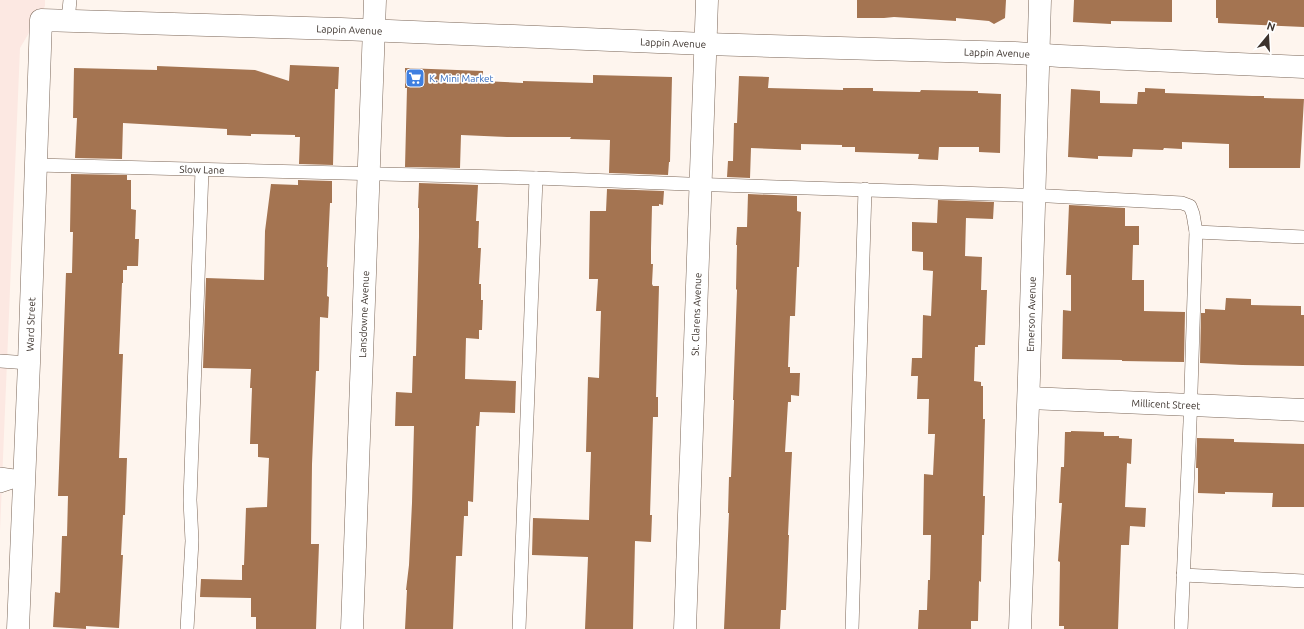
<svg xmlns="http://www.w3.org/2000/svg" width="1304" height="629" font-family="Ubuntu,sans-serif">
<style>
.industrial{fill:#fce8e2}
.building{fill:#a47451}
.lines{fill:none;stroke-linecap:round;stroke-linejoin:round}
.service-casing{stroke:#7c685a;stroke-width:14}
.minor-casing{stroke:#7c685a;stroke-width:23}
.tertiary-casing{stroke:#7c685a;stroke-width:23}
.service{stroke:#fff;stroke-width:13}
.minor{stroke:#fff;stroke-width:22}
.tertiary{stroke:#fff;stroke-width:22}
.labels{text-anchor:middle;stroke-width:3.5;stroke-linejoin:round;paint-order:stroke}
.street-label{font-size:10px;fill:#3c332d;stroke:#fff}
.shop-label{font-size:10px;fill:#366cbe;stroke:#fff;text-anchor:start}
</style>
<rect width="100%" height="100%" fill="#fef5ee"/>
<polygon class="industrial" points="0,0 45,0 45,6 20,48 0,531"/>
<g class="building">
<polygon points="857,0 1006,0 1005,18 994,24 989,21 956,18 956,21 894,17 884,18 857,18"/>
<polygon points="1074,0 1172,0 1172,22 1111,21 1111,24 1073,22"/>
<polygon points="1216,0 1304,0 1304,27 1218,23 1218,18 1216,18"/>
<polygon points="290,65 339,67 338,89 335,89 333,165 299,164 300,137 295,137 295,135 251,134 251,136 227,135 227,129 123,123 122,159 75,158 77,118 73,118 74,68 157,70 157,66 255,70 289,81"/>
<polygon points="405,68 483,71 483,81 523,83 523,81 593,83 593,75 672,77 670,162 669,162 668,175 609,173 610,140 570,139 571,137 507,137 461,135 460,168 405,167 407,88 405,88"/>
<polygon points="739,76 769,77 768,88 843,90 843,88 873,88 873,91 920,92 921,90 978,91 978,93 1001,94 1000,153 979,152 979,147 939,147 938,160 918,159 919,154 855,152 855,147 842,147 842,145 801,144 801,150 751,148 750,178 727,177 728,161 733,161 734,123 737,123"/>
<polygon points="1145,88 1165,89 1165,93 1252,96 1264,96 1264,98 1304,99 1300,168 1229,168 1229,144 1182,142 1182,149 1164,148 1163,150 1133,149 1132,157 1098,156 1098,159 1068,157 1071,89 1100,91 1100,103 1137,104 1138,92 1145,92"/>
<polygon points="71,174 127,175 127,180 131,180 131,209 136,210 135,239 139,239 138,266 127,266 127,270 123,270 123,283 122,283 119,354 123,354 119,458 127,458 125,515 123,515 121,555 123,555 119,628 86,626 86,629 53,627 55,592 60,593 62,536 67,536 68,496 58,496 66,273 72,273 73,232 70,232"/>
<polygon points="298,180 332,181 332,203 330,203 327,267 328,267 327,296 329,297 328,318 320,317 319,371 316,371 312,464 311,544 319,544 316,629 256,629 256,617 251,617 251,598 200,597 201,579 242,580 242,565 244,565 246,508 267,507 269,458 258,457 258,444 250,444 252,388 250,388 251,369 203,368 206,278 264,280 265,231 271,184 298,185"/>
<polygon points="419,183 478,185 476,221 479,221 478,248 481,248 479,284 481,284 481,300 483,300 482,330 479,330 479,339 466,338 465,379 516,381 515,413 480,412 479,426 476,426 473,502 468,501 468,516 464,516 462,556 456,556 453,629 405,629 407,590 406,590 409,565 412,503 414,426 395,426 396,392 412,393 413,356 416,356 419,237 419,208 418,208"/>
<polygon points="607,189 664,191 663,205 659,204 659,206 652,206 651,248 651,264 653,264 652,284 653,286 659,286 656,397 658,397 658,417 653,417 650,515 652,515 651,542 635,541 633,629 585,629 588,557 532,555 533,518 589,520 591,452 586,452 588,377 599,378 601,311 596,311 598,279 589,279 590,211 606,211"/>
<polygon points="748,194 797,196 797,211 801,212 799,267 797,267 795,316 790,316 788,367 790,367 790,373 800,373 799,396 791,395 791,402 788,402 785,452 792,452 788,535 789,535 786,610 781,610 780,629 724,629 729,513 728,513 729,477 731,477 734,400 733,400 737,290 736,289 737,245 736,245 737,227 747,227"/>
<polygon points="938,200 994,202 993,219 966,218 965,256 982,257 981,290 987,290 985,345 978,345 978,347 975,347 974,381 981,382 981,386 983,386 983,419 985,419 983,496 985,496 984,535 982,535 981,582 979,581 978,621 971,621 971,629 918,629 919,610 927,610 928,580 930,580 931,535 923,535 924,474 933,475 935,434 928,434 929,399 917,399 918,376 911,376 912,358 922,358 923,315 931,316 933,271 923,270 923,252 912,251 912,222 937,223"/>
<polygon points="1069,205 1125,208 1125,226 1139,226 1139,245 1133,245 1132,280 1144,280 1144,311 1185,312 1184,362 1122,361 1122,360 1062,359 1063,310 1071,311 1071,275 1066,275"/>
<polygon points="1226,298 1251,299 1251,305 1301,306 1301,315 1304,315 1304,366 1242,365 1200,363 1201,313 1205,313 1205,309 1225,310"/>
<polygon points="1071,431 1104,432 1104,436 1119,436 1119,438 1132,439 1131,464 1127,463 1125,507 1146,508 1145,527 1130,526 1129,545 1121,545 1118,629 1064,629 1064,626 1059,626 1060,562 1058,561 1062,503 1059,503 1061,467 1064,467 1065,432 1071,432"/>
<polygon points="1197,438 1234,439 1234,442 1304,444 1304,507 1272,507 1273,493 1225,492 1225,494 1198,493 1198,468 1196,468"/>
</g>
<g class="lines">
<defs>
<g id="service">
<polyline points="68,21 70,0"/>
<path id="s1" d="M36,165L536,178L688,184L1049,196L1182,203L1190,206L1193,214L1196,232L1190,422L1181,629"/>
<polyline points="1196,232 1304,237"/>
<polyline points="0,361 29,363"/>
<polyline points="0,474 21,477"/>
<polyline points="0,486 24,478"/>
<polyline points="1183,575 1304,581"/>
<polyline points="187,629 192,541 190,500 202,170"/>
<polyline points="519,629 536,178"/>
<polyline points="852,629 865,189"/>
</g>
<g id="minor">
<path id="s2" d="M1029,398L1304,410"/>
<path id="s3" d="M18,629L29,363L41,20L341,29L706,44L1015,53L1060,56L1304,67"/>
<path id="s4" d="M685,629L707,0"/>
<path id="s5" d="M1020,629L1029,377L1040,0"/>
</g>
<g id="tertiary">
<path id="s6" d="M352,629L375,0"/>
</g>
</defs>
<use href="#service" class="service-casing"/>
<use href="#minor" class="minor-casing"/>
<use href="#tertiary" class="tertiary-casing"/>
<use href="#service" class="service"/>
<use href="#minor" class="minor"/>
<use href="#tertiary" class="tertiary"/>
</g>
<defs>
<symbol id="supermarket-square" viewBox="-11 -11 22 22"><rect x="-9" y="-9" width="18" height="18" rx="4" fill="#3f7fe0" stroke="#fff"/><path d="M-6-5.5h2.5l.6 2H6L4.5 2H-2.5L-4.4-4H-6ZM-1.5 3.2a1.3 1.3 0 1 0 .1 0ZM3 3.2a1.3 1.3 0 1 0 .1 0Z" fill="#fff"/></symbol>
</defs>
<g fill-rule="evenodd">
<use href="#supermarket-square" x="404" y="67" width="22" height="22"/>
</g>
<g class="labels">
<g class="street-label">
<text dy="4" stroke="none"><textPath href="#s3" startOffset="918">Lappin Avenue</textPath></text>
<text dy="4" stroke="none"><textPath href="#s3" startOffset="1242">Lappin Avenue</textPath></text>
<text dy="4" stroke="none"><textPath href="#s3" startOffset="1566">Lappin Avenue</textPath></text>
<text dy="4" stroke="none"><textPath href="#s1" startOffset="166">Slow Lane</textPath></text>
<text dy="4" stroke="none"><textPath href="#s6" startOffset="315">Lansdowne Avenue</textPath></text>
<text dy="4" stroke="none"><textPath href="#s4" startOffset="315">St. Clarens Avenue</textPath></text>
<text dy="4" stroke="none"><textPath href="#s5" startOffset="315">Emerson Avenue</textPath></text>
<text dy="4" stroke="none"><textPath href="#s3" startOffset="305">Ward Street</textPath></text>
<text dy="4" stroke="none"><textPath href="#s2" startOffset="137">Millicent Street</textPath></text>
</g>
<g class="shop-label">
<text x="429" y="82">K. Mini Market</text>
</g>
</g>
<g transform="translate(1268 36) rotate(18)" stroke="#ffffff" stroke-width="3" paint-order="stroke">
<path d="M0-3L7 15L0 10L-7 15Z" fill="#3c332d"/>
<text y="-6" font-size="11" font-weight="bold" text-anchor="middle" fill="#3c332d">N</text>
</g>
</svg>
